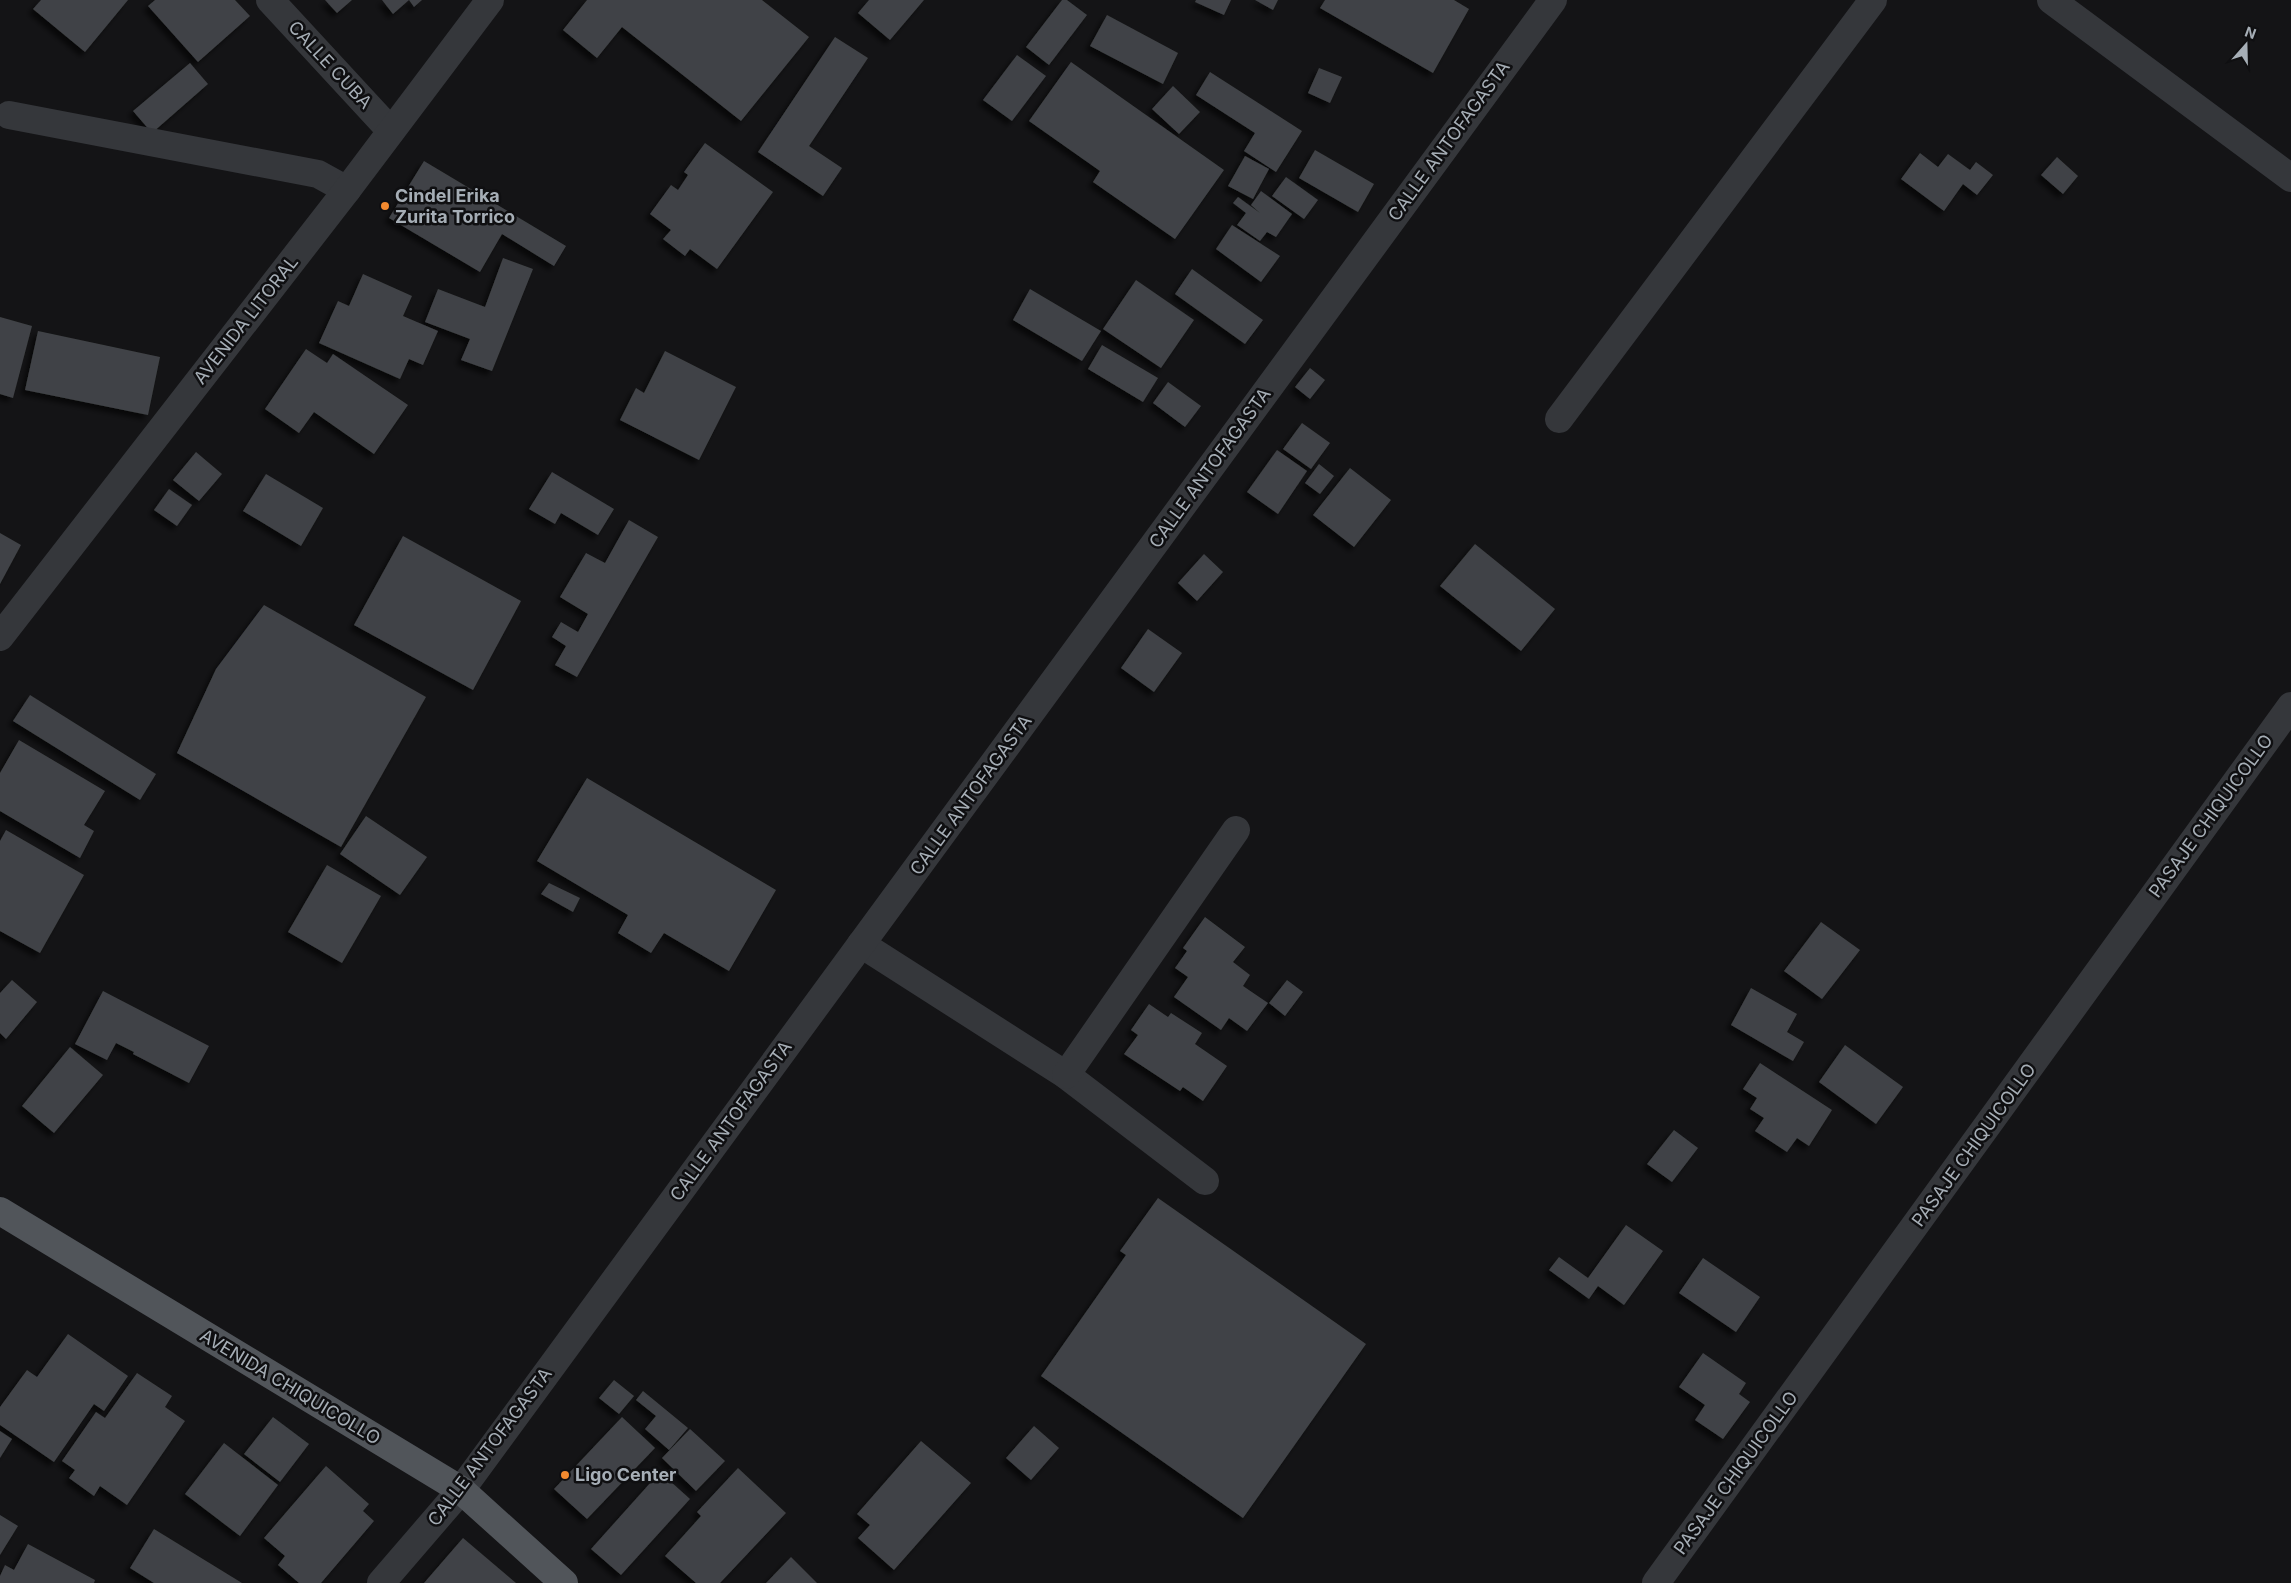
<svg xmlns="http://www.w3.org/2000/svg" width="2291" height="1583" font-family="Inter,sans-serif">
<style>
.building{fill:#404346;filter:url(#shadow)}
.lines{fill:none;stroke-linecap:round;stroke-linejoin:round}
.minor{stroke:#35373b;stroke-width:28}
.major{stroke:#51555a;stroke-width:28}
.poi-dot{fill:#f38a2f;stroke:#0f0f11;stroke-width:2}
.labels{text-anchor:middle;stroke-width:5;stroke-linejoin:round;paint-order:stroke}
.street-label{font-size:18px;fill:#a6aeb6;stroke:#0f0f11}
.poi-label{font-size:18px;font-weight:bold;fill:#a6aeb6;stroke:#0f0f11;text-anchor:start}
</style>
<defs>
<filter id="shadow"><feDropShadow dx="-4.5" dy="4.5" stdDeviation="2.5" flood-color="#0009"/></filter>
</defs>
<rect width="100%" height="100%" fill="#141416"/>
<g class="building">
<polygon points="41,0 128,0 85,52 33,9"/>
<polygon points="155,0 235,0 250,16 198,62 148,6"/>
<polygon points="325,0 352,0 337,13"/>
<polygon points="382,0 422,0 414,7 409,0 393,14"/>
<polygon points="587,0 762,0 809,37 741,121 622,27 597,58 563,30"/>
<polygon points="869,0 924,0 890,40 858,13"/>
<polygon points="1062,0 1067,0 1087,15 1049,65 1026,47"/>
<polygon points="1196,0 1231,0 1224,15 1195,2"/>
<polygon points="1255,0 1278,0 1273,10"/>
<polygon points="1325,0 1454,0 1469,9 1433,73 1320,8"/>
<polygon points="1107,15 1178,53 1163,84 1090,46"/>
<polygon points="835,37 868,58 809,146 842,168 823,196 758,152"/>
<polygon points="1017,55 1046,76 1012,121 983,100"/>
<polygon points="1071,62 1224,170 1175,239 1093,182 1100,171 1029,121"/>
<polygon points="190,63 208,84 152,133 133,111"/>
<polygon points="1319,68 1342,77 1330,103 1308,93"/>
<polygon points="1210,72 1302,131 1276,172 1244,151 1255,133 1196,95"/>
<polygon points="1173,86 1200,112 1179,134 1152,109"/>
<polygon points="705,143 773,192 717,269 690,249 685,256 663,239 671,230 650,214 671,185 678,190 688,175 684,172"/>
<polygon points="1315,150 1374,184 1358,212 1299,178"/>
<polygon points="1920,153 1938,167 1948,154 1970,170 1976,162 1993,175 1977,195 1963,184 1944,211 1901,179"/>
<polygon points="1245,156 1269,169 1253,199 1228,186"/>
<polygon points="2057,157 2078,176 2063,194 2041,175"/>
<polygon points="424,161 566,246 554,266 502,234 480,272 389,218"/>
<polygon points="1286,177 1318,200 1304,219 1272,196"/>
<polygon points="1261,191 1292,214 1276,237 1267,232 1260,241 1237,225 1246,213 1233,203 1238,197 1260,213 1251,205"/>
<polygon points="1232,225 1280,256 1261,282 1216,249"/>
<polygon points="503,258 533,269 492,371 461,360 470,339 425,322 438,289 485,307"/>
<polygon points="1192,269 1263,320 1245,344 1175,294"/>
<polygon points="363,274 412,296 403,316 438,331 423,365 409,359 400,379 319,343 338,301 349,306"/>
<polygon points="1136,280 1194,320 1161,368 1103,329"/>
<polygon points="1030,289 1101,331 1082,361 1013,320"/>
<polygon points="0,317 32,326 13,398 0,394"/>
<polygon points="38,331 160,357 148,415 25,390"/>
<polygon points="1102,345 1158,378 1143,402 1088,369"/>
<polygon points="306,349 327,363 333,354 408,405 374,454 314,412 299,433 265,409"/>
<polygon points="665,351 736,387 699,460 620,420 636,388 644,393"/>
<polygon points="1310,368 1325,380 1310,399 1295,387"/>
<polygon points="1168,382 1201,406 1185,427 1153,403"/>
<polygon points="1302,423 1330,443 1311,469 1283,449"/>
<polygon points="1277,450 1307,471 1278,514 1247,492"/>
<polygon points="196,452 222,474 199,501 173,480"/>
<polygon points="1319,464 1334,476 1320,494 1305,483"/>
<polygon points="1350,468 1391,500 1354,547 1313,515"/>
<polygon points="552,472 614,509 598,535 561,513 555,524 529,509"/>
<polygon points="266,474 323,508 301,546 243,511"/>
<polygon points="169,489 192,505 177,526 154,510"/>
<polygon points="629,520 658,537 577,677 555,665 566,646 552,637 561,622 578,632 588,614 560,597 586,553 605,563"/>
<polygon points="0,533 21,545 0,584"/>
<polygon points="403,536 521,601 473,690 354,625"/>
<polygon points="1475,544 1555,609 1521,651 1440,586"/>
<polygon points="1204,554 1223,572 1197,601 1178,583"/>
<polygon points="264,605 426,697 341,847 177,753 216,669"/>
<polygon points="1148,629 1182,653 1154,692 1121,668"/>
<polygon points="30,695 156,774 140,800 13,721"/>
<polygon points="19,740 105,791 84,825 94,831 80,858 0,811 0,773"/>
<polygon points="587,778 776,890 729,971 664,933 651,953 618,933 628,915 537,861"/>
<polygon points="366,816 427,857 400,895 340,854"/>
<polygon points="6,830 84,875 40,953 0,931 0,841"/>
<polygon points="327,865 381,896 342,963 288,932"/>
<polygon points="549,883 580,898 573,912 541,894"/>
<polygon points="1205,917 1245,947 1233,962 1250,975 1243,986 1268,1003 1247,1031 1229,1018 1221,1030 1174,997 1188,977 1175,968 1187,951 1183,948"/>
<polygon points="1821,922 1860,950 1822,999 1784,971"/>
<polygon points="12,980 37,1002 6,1039 0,1033 0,993"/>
<polygon points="1287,980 1303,992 1285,1016 1269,1003"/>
<polygon points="1751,988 1797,1014 1787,1032 1804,1042 1793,1061 1731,1025"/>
<polygon points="103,991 209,1046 189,1083 133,1054 134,1052 116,1043 107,1060 75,1044"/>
<polygon points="1149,1004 1168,1017 1171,1013 1202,1033 1195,1044 1227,1066 1203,1101 1183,1087 1180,1091 1124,1054 1138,1035 1131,1030"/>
<polygon points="1845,1045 1903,1087 1876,1124 1819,1082"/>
<polygon points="70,1047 103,1075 54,1133 22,1106"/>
<polygon points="1760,1063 1832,1110 1809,1146 1797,1138 1787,1152 1755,1131 1764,1118 1750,1109 1757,1098 1743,1089"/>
<polygon points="1674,1130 1698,1148 1672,1182 1647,1164"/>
<polygon points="1158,1198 1366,1344 1243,1518 1041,1376 1126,1255 1120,1251"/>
<polygon points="1626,1225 1663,1251 1624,1305 1598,1286 1589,1299 1549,1270 1559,1257 1588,1278"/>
<polygon points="1703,1258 1760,1297 1736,1332 1679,1293"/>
<polygon points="68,1334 128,1376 104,1411 94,1404 54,1462 0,1425 0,1407 27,1370 37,1377"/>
<polygon points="1703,1353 1746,1383 1739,1394 1750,1402 1723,1439 1695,1420 1705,1405 1679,1387"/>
<polygon points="137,1373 172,1396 165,1407 185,1421 127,1505 100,1486 94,1496 69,1478 75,1470 62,1461 96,1412 105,1418"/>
<polygon points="614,1380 634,1396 619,1414 599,1398"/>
<polygon points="643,1391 688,1428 669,1450 645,1429 656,1416 636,1400"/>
<polygon points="273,1417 309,1444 280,1482 244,1454"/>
<polygon points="622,1417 655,1448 587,1519 554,1489"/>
<polygon points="1034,1426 1059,1448 1031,1480 1006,1458"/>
<polygon points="690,1429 725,1461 696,1491 662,1458"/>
<polygon points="0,1431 12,1439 0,1458"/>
<polygon points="921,1441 971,1483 894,1570 858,1538 870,1525 857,1514"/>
<polygon points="224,1443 278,1485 240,1536 185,1494"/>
<polygon points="326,1466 369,1504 363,1511 374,1521 321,1583 299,1583 278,1565 285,1556 264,1538"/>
<polygon points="738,1468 786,1513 720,1583 696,1583 665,1556 701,1516 697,1512"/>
<polygon points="660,1472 690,1499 621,1575 591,1549"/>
<polygon points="0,1515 18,1526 0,1555"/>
<polygon points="154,1529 242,1583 154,1583 130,1568"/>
<polygon points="463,1538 516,1583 424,1583"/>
<polygon points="28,1544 95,1580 94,1583 0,1583 0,1576 5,1565 14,1570"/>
<polygon points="791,1557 817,1583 766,1583"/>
</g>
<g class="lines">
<g class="minor">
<polyline points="270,0 391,131"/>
<polyline points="2051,0 2291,178"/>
<polyline points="9,115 318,174 347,190"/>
<polyline points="1559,419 1873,0"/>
<polyline points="0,637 347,190 490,0"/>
<polyline points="861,944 1066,1075 1205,1181"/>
<polyline points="1066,1075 1236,830"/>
<polyline points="381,1583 461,1490 1553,0"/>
<polyline points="1656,1583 2291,706"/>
</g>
<polyline class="major" points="0,1211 461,1490 564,1583"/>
</g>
<g class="poi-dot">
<circle cx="385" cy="206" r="5"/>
<circle cx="565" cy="1475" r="5"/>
</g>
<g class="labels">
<g class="street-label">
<text transform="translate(330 65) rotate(47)" y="6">CALLE CUBA</text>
<text transform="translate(1449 141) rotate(-54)" y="6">CALLE ANTOFAGASTA</text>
<text transform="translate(246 320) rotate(-52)" y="6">AVENIDA LITORAL</text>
<text transform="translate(1210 468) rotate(-54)" y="6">CALLE ANTOFAGASTA</text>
<text transform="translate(971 795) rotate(-54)" y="6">CALLE ANTOFAGASTA</text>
<text transform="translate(2211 816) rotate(-54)" y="6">PASAJE CHIQUICOLLO</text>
<text transform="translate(731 1121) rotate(-54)" y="6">CALLE ANTOFAGASTA</text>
<text transform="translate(1974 1145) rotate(-54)" y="6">PASAJE CHIQUICOLLO</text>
<text transform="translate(290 1387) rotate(31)" y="6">AVENIDA CHIQUICOLLO</text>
<text transform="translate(490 1447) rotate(-53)" y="6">CALLE ANTOFAGASTA</text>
<text transform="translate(1736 1473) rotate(-54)" y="6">PASAJE CHIQUICOLLO</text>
</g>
<g class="poi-label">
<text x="395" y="202">Cindel Erika<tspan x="395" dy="21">Zurita Torrico</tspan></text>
<text x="575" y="1481">Ligo Center</text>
</g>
</g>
<g transform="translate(2246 45) rotate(20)" stroke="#0f0f11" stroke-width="4" paint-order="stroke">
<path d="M0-4L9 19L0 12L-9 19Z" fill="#a6aeb6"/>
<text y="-8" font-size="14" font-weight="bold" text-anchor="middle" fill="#a6aeb6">N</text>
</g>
</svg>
